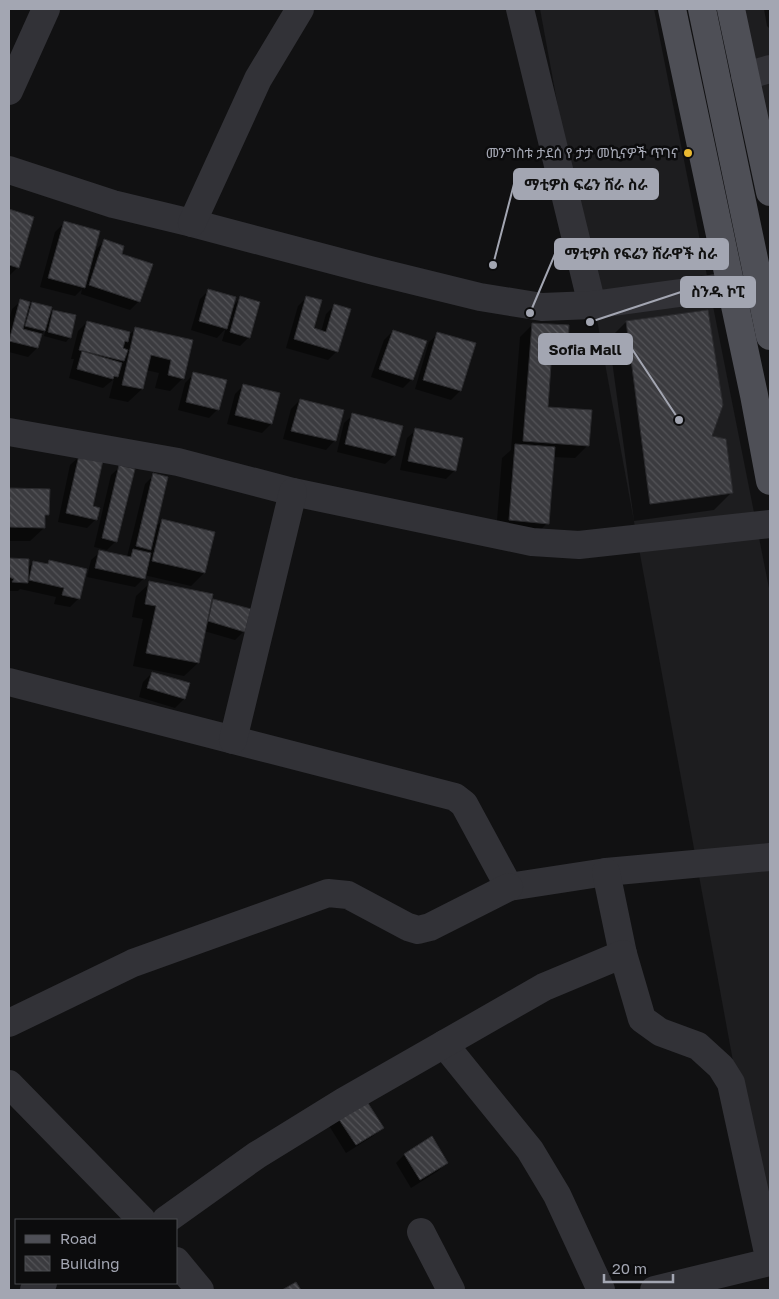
<svg xmlns="http://www.w3.org/2000/svg" width="779" height="1299" font-family="'Golos Text','Noto Sans Ethiopic',sans-serif">
<style>
.built{fill:#1d1d1f}
.shadow{fill:#0007}
.building{fill:url(#building-back-hatch);stroke:#2b2b2e}
.lines{fill:none;stroke-linecap:round;stroke-linejoin:round}
.street{stroke:#323237;stroke-width:28}
.primary{stroke:#4e4f56;stroke-width:28}
.poi-dot{fill:#eab931;stroke:#0c0c0d;stroke-width:2}
.labels{text-anchor:middle;stroke-width:5;stroke-linejoin:round;paint-order:stroke}
.poi-label{font-size:14px;fill:#a3a6b2;stroke:#0c0c0d;text-anchor:end}
.leader{fill:none;stroke:#a3a6b2;stroke-width:2}
.callout-dot{fill:#a3a6b2;stroke:#0c0c0d;stroke-width:2}
.callout{fill:#a3a6b2;stroke:#a3a6b2;stroke-width:2}
.callout-label{font-size:15px;text-anchor:middle;font-weight:bold;fill:#111}
</style>
<defs>
<pattern id="building-back-hatch" width="6" height="6" patternUnits="userSpaceOnUse" patternTransform="scale(1.25)"><rect width="6" height="6" fill="#3b3b3f"/><path d="M-1 5l2 2M0 0l6 6M5-1l2 2" fill="none" stroke="#545458"/></pattern>
</defs>
<rect width="100%" height="100%" fill="#111112"/>
<g class="built">
<polygon points="540,9 654,9 770,593 770,1263"/>
<polygon points="742,9 770,9 770,144"/>
</g>
<g class="shadow">
<polygon points="764,9 770,9 770,29 767,26"/>
<polygon points="9,211 33,218 18,267 9,276"/>
<polygon points="64,223 94,252 104,241 120,254 139,301 130,310 81,294 82,289 75,296 40,287 55,232"/>
<polygon points="209,290 232,307 241,298 249,337 240,346 222,341 226,328 217,338 191,330 200,299"/>
<polygon points="307,297 313,329 321,332 326,314 335,305 337,351 328,360 286,348 298,306"/>
<polygon points="21,301 27,308 32,303 48,316 53,311 70,337 66,342 44,336 46,329 41,334 37,348 28,357 9,352 9,321 12,309"/>
<polygon points="87,322 130,334 136,328 192,341 183,378 170,391 155,388 159,373 146,370 142,389 128,402 109,398 114,379 103,388 69,378 74,359 71,359 78,331"/>
<polygon points="626,322 711,436 731,493 714,510 634,521 609,339"/>
<polygon points="533,324 566,350 553,363 550,363 547,408 588,445 575,458 553,457 547,523 534,537 496,533 502,458 511,450 520,337"/>
<polygon points="393,331 412,379 403,388 371,377 384,340"/>
<polygon points="438,334 474,344 460,391 451,400 415,389 429,342"/>
<polygon points="194,374 218,409 209,418 178,410 185,383"/>
<polygon points="244,385 279,394 271,424 262,433 227,424 235,394"/>
<polygon points="300,400 342,411 334,441 326,450 283,439 291,409"/>
<polygon points="353,415 394,456 385,464 337,452 344,423"/>
<polygon points="416,430 455,470 446,479 400,470 407,438"/>
<polygon points="79,457 91,507 96,519 87,528 58,522 70,465"/>
<polygon points="120,467 116,541 107,550 94,547 111,475"/>
<polygon points="154,475 155,528 162,520 204,573 191,586 144,575 144,578 135,587 87,577 91,560 100,552 127,557 145,484"/>
<polygon points="9,489 48,490 48,515 44,518 44,528 30,541 9,541"/>
<polygon points="9,559 28,560 27,568 34,562 47,565 50,562 79,598 70,607 54,604 56,597 20,589 18,591 9,591"/>
<polygon points="150,583 210,604 213,600 244,631 235,640 204,631 198,663 184,676 133,666 143,619 132,617 136,596"/>
<polygon points="152,673 188,684 184,699 175,708 139,697 143,682"/>
<polygon points="337,1116 382,1128 373,1136 346,1153 328,1124"/>
<polygon points="405,1154 446,1162 438,1171 411,1188 396,1163"/>
</g>
<g class="building">
<polygon points="9,209 34,217 19,268 9,265"/>
<polygon points="64,221 100,231 85,288 48,278"/>
<polygon points="104,239 124,246 122,254 153,264 140,302 89,285"/>
<polygon points="208,289 236,297 227,329 199,321"/>
<polygon points="240,296 260,302 250,338 230,332"/>
<polygon points="306,296 322,300 314,328 326,332 334,304 351,309 338,352 294,339"/>
<polygon points="20,299 30,302 23,329 42,334 38,348 9,341"/>
<polygon points="32,302 52,307 45,331 25,326"/>
<polygon points="53,310 76,315 71,338 48,332"/>
<polygon points="708,310 723,405 712,436 726,439 733,493 650,504 626,321"/>
<polygon points="87,321 130,332 128,342 125,341 123,348 128,350 124,361 79,350"/>
<polygon points="532,323 569,325 568,351 552,350 548,407 592,410 589,446 523,441"/>
<polygon points="135,327 193,340 184,379 168,375 171,360 151,355 143,389 122,385"/>
<polygon points="393,330 427,341 413,380 379,369"/>
<polygon points="437,332 476,343 461,391 423,380"/>
<polygon points="82,351 122,363 118,377 114,376 113,379 77,369"/>
<polygon points="193,372 227,380 219,410 186,402"/>
<polygon points="243,384 280,393 272,424 235,415"/>
<polygon points="300,399 344,410 336,441 291,431"/>
<polygon points="352,413 403,426 395,456 345,444"/>
<polygon points="415,428 463,438 456,471 408,461"/>
<polygon points="515,444 555,447 549,524 509,520"/>
<polygon points="79,455 103,460 93,506 100,508 97,520 66,513"/>
<polygon points="119,465 135,469 117,542 102,538"/>
<polygon points="153,473 168,477 151,550 136,546"/>
<polygon points="9,488 50,489 49,515 45,515 45,528 9,527"/>
<polygon points="162,519 215,532 205,573 152,561"/>
<polygon points="133,549 151,553 145,579 95,568 99,550 131,557"/>
<polygon points="9,558 29,559 28,583 12,582 14,579 9,577"/>
<polygon points="49,560 87,569 80,599 62,595 64,588 29,580 33,561 48,564"/>
<polygon points="149,581 213,594 199,663 146,653 156,606 145,604"/>
<polygon points="213,599 251,609 245,632 208,621"/>
<polygon points="152,672 190,683 185,699 147,688"/>
<polygon points="364,1097 384,1128 356,1145 336,1115"/>
<polygon points="432,1136 448,1163 420,1180 404,1154"/>
<polygon points="296,1282 301,1290 282,1290"/>
</g>
<g class="lines">
<g class="street">
<polyline points="520,9 592,305"/>
<polyline points="745,76 770,69"/>
<polyline points="9,91 46,9"/>
<polyline points="9,170 113,204 192,223 370,270 480,297 542,307 592,305 731,286"/>
<polyline points="192,223 258,79 300,9"/>
<polyline points="9,432 178,462 293,492 532,542 579,545 770,524"/>
<polyline points="9,682 455,797 464,804 509,887 606,872 770,857"/>
<polyline points="233,740 293,492"/>
<polyline points="606,872 623,954"/>
<polyline points="9,1023 133,963 328,893 348,895 408,927 418,930 430,927 509,887"/>
<polyline points="444,1044 530,1150 557,1195 601,1290"/>
<polyline points="9,1084 142,1220"/>
<polyline points="166,1220 257,1155 343,1102 544,987 623,954 642,1019 660,1032 698,1046 721,1067 731,1083 770,1262 654,1290"/>
<polyline points="421,1232 451,1290"/>
<polyline points="176,1261 200,1290"/>
<polyline points="34,1290 43,1283"/>
</g>
<g class="primary">
<polyline points="672,9 754,395 770,481"/>
<polyline points="702,9 770,336"/>
<polyline points="731,9 770,192"/>
</g>
</g>
<circle class="poi-dot" cx="688" cy="153" r="5"/>
<g class="labels">
<g class="poi-label">
<text x="678" y="158">መንግስቱ ታደሰ የ ታታ መኪናዎች ጥገና</text>
</g>
</g>
<path class="leader" d="M493 265L514 184M530 313L555 254M590 322L681 292M679 420L632 349"/>
<g class="callout-dot">
<circle cx="493" cy="265" r="5"/>
<circle cx="530" cy="313" r="5"/>
<circle cx="590" cy="322" r="5"/>
<circle cx="679" cy="420" r="5"/>
</g>
<g class="callout">
<rect x="514" y="169" width="144" height="30" rx="5"/>
<rect x="555" y="239" width="173" height="30" rx="5"/>
<rect x="681" y="277" width="74" height="30" rx="5"/>
<rect x="539" y="334" width="93" height="30" rx="5"/>
</g>
<g class="callout-label">
<text x="586" y="190">ማቲዎስ ፍሬን ሸራ ስራ</text>
<text x="641" y="259">ማቲዎስ የፍሬን ሸራዋች ስራ</text>
<text x="718" y="297">ስንዱ ኮፒ</text>
<text x="585" y="355">Sofia Mall</text>
</g>
<rect width="779" height="1299" fill="none" stroke="#a3a6b2" stroke-width="20"/>
<rect x="15" y="1219" width="162" height="65" fill="#0c0c0d" stroke="#484a4f"/>
<rect x="25" y="1235" width="25" height="8" fill="#4e4f56" stroke="#484a4f"/>
<text x="60" y="1244" font-size="15" fill="#a3a6b2">Road</text>
<rect x="25" y="1256" width="25" height="15" fill="url(#building-back-hatch)" stroke="#484a4f"/>
<text x="60" y="1269" font-size="15" fill="#a3a6b2">Building</text>
<path d="M604 1274v8h69v-8" fill="none" stroke="#a3a6b2" stroke-width="2.5"/>
<text x="612" y="1274" font-size="15" fill="#a3a6b2" stroke="#0c0c0d" stroke-width="4" paint-order="stroke">20 m</text>
</svg>
